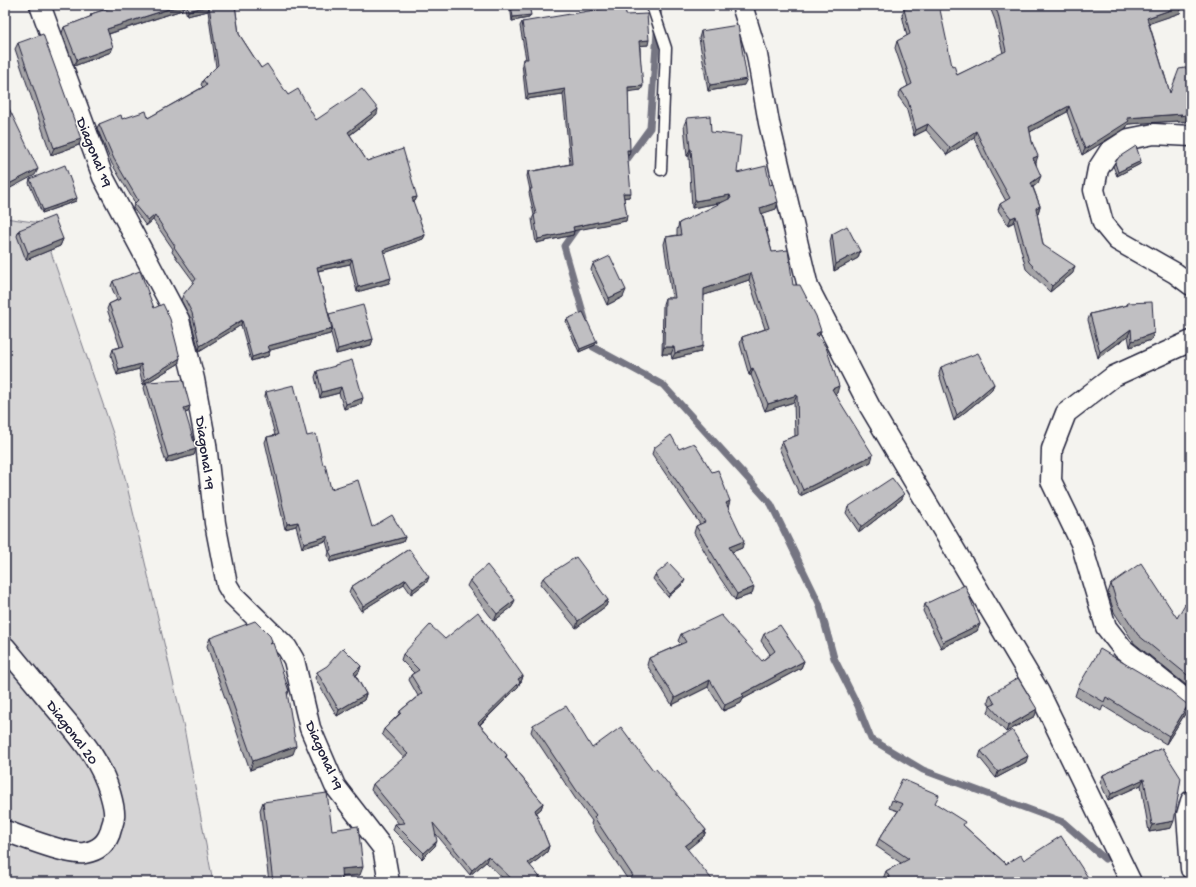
<svg xmlns="http://www.w3.org/2000/svg" width="1196" height="887" font-family="'Gochi Hand',sans-serif">
<style>
.green{fill:#d5d4d5;stroke:#7c7b88}
.lines{fill:none;stroke-linecap:round;stroke-linejoin:round}
.stream{stroke:#757582;stroke-width:7}
.lane-casing{stroke:#22223b;stroke-width:13}
.street-casing{stroke:#22223b;stroke-width:23}
.lane{stroke:#fdfcf7;stroke-width:10}
.street{stroke:#fdfcf7;stroke-width:20}
.wall{fill:#a5a4a7;stroke:#22223b}
.shaded-wall{fill:#868688;stroke:#22223b}
.building{fill:#c0bfc2;stroke:#22223b}
.labels{text-anchor:middle;stroke-width:3;stroke-linejoin:round;paint-order:stroke}
.street-label{font-size:15px;fill:#22223b;stroke:#fdfcf7}
</style>
<rect width="100%" height="100%" fill="#f4f3ef"/>
<filter id="ink" filterUnits="userSpaceOnUse"><feTurbulence type="fractalNoise" baseFrequency=".025" numOctaves="2"/><feDisplacementMap in="SourceGraphic" scale="8" xChannelSelector="R" yChannelSelector="G"/><feConvolveMatrix kernelMatrix="1 2 1 2 8 2 1 2 1" color-interpolation-filters="sRGB"/></filter>
<g filter="url(#ink)">
<polygon class="green" points="5,218 41,223 118,448 184,728 213,882 5,882"/>
<g class="lines">
<g class="stream">
<polyline points="623,165 650,128 659,5"/>
<polyline points="581,222 564,246 585,319"/>
<polyline points="590,337 593,347 663,385 771,504 819,603 834,658 858,706 871,739 923,770 1063,822 1105,859"/>
</g>
<defs>
<polyline id="lane" points="650,5 653,9 666,48 661,170"/>
<g id="street">
<polyline points="40,5 103,177 179,320 194,379 206,444 215,523 227,585 233,595 287,648 294,660 310,728 335,786 383,848 389,882"/>
<polyline points="742,5 757,55 769,123 808,287 870,407 1039,692 1131,882"/>
<polyline points="1191,136 1154,134 1129,139 1109,152 1098,169 1094,190 1103,223 1117,240 1175,273 1191,285"/>
<polyline points="1191,341 1114,376 1066,413 1052,449 1051,481 1081,543 1106,627 1123,649 1191,704"/>
<path d="M5,647C21,666 37,686 53,705C77,734 99,756 110,793C112,800 115,810 114,817C114,821 112,825 111,829C108,843 98,851 84,853C67,855 23,837 5,831"/>
<polyline points="1191,801 1187,815 1191,869"/>
</g>
</defs>
<use href="#lane" class="lane-casing"/>
<use href="#street" class="street-casing"/>
<use href="#lane" class="lane"/>
<use href="#street" class="street"/>
</g>
<g class="wall">
<polygon points="119,5 184,5 182,10 109,34 111,52 74,66 62,33 64,27 90,17 91,14"/>
<polygon points="184,5 235,5 239,34 261,68 288,95 316,120 377,114 350,135 367,161 417,197 415,201 413,202 425,235 423,239 384,253 389,283 357,292 350,264 318,271 329,316 329,314 373,339 371,345 336,354 331,333 330,334 270,350 270,351 268,356 251,361 241,325 199,351 190,317 181,300 183,295 194,282 172,252 173,249 153,220 146,226 133,208 134,204 135,203 112,164 97,128 99,124 122,119 148,118 203,87 201,85 203,80 216,67 208,11 187,16"/>
<polygon points="510,5 529,5 529,18 512,21"/>
<polygon points="989,5 1182,5 1182,6 1180,13 1149,23 1170,93 1191,121 1178,122 1178,121 1128,124 1126,128 1082,155 1067,112 1030,132 1036,162 1038,183 1033,187 1040,206 1038,213 1037,213 1043,245 1073,273 1050,292 1026,269 1014,222 1008,225 998,210 1000,204 1006,201 991,174 974,138 947,155 926,130 914,136 906,107 898,96 901,90 908,86 895,48 897,41 907,36 902,15 904,9 952,66 957,75 1003,53 995,20"/>
<polygon points="626,15 648,45 640,45 641,90 628,91 629,155 627,155 629,197 624,197 626,221 574,230 573,235 536,243 532,219 534,215 529,193 530,190 527,176 528,172 570,164 563,94 526,99 522,64 523,59 526,59 520,26 522,22"/>
<polygon points="701,31 744,85 708,91 699,38"/>
<polygon points="18,43 79,145 51,155 15,49"/>
<polygon points="687,118 711,132 737,173 776,209 762,213 772,252 821,331 818,337 837,393 835,394 871,462 800,496 779,448 782,441 795,436 794,402 765,411 751,375 749,375 740,344 742,337 765,329 749,280 704,295 700,352 672,359 671,354 662,354 663,304 665,298 672,298 664,244 666,237 677,235 677,230 679,223 724,202 692,208 689,156 687,156 684,125"/>
<polygon points="1141,161 1140,164 1117,176 1113,166 1115,163"/>
<polygon points="30,179 76,201 42,213 29,183"/>
<polygon points="19,230 63,239 60,246 26,260 17,236"/>
<polygon points="832,234 860,251 858,258 834,271 830,241"/>
<polygon points="593,264 623,297 607,305 591,270"/>
<polygon points="113,281 154,308 178,364 148,382 190,406 188,412 185,413 194,455 166,463 144,388 146,383 143,385 139,369 117,375 111,355 113,349 120,347 107,309 109,304 117,300 111,286"/>
<polygon points="1127,303 1154,333 1151,340 1130,347 1128,336 1098,358 1088,320 1090,314 1127,305"/>
<polygon points="567,319 595,345 579,352 566,322"/>
<polygon points="335,365 361,404 344,409 339,393 320,398 315,377 317,371 335,367"/>
<polygon points="941,367 994,384 991,391 954,421 939,374"/>
<polygon points="266,392 307,436 323,465 331,489 372,527 405,537 403,542 330,562 328,556 329,552 326,541 302,548 296,526 285,529 265,442 267,437 275,435 265,397"/>
<polygon points="654,448 679,449 728,508 742,548 732,552 752,594 735,600 718,575 694,533 696,526 700,524 652,454"/>
<polygon points="902,499 860,532 859,532 846,513 848,507"/>
<polygon points="409,549 427,582 411,594 404,584 361,611 349,592 351,587"/>
<polygon points="655,575 683,584 668,597 653,579"/>
<polygon points="543,578 608,600 606,606 576,628 540,584"/>
<polygon points="470,580 512,607 494,621 467,586"/>
<polygon points="1111,584 1177,618 1191,608 1191,689 1134,643 1114,612 1108,593"/>
<polygon points="925,604 980,624 977,631 941,648 923,611"/>
<polygon points="681,634 762,661 770,654 761,641 764,634 804,661 801,668 743,699 741,703 723,711 708,687 672,705 647,665 649,658 681,644 678,641"/>
<polygon points="210,638 272,641 271,644 289,691 287,697 293,754 250,770 207,646"/>
<polygon points="445,639 523,676 521,682 520,682 518,687 480,725 507,755 506,758 543,803 541,809 536,813 549,846 547,852 530,866 544,882 507,882 486,862 470,875 436,834 435,846 422,859 393,830 395,824 399,824 371,790 373,784 404,758 382,734 384,729 399,714 400,711 418,696 409,680 411,675 414,673 401,660 403,654"/>
<polygon points="361,666 359,672 356,676 366,694 364,700 337,716 315,678 317,672"/>
<polygon points="1078,687 1185,714 1166,744 1103,706 1101,711 1075,696"/>
<polygon points="990,695 1035,716 1006,732 988,713 990,706 988,702"/>
<polygon points="533,725 592,748 653,770 706,830 704,836 687,849 628,880 591,824 592,821 575,798 531,732"/>
<polygon points="1162,748 1171,828 1149,832 1141,785 1108,800 1100,782 1103,775"/>
<polygon points="981,751 1026,762 996,778 979,757"/>
<polygon points="892,800 936,804 964,826 1006,864 1024,860 1091,882 885,882 883,879 886,871 901,863 876,846 879,839 898,811 889,808"/>
<polygon points="263,802 332,830 360,875 342,877 342,882 269,882 260,810"/>
</g>
<g class="shaded-wall">
<polygon points="181,5 184,5 182,10 105,35 107,29"/>
<polygon points="209,6 208,11 187,16 188,11"/>
<polygon points="1182,6 1180,13 1145,25 1147,18"/>
<polygon points="531,15 529,18 512,21 513,17"/>
<polygon points="649,40 648,45 638,46 639,41"/>
<polygon points="113,47 111,52 74,66 77,60"/>
<polygon points="747,79 744,85 708,91 710,85"/>
<polygon points="643,86 641,90 627,92 628,87"/>
<polygon points="565,89 563,94 526,99 528,95"/>
<polygon points="1069,106 1067,112 1026,134 1029,127"/>
<polygon points="378,109 377,114 347,137 348,132"/>
<polygon points="1182,114 1191,114 1191,121 1178,122 1178,121 1128,124 1126,128 1082,155 1085,149 1127,118"/>
<polygon points="928,124 926,130 914,136 916,130"/>
<polygon points="976,131 974,138 947,155 950,148"/>
<polygon points="81,139 79,145 51,155 54,148"/>
<polygon points="690,149 691,149 689,156 687,156"/>
<polygon points="627,150 630,150 629,155 625,155"/>
<polygon points="1038,156 1036,162 1031,165 1033,158"/>
<polygon points="1141,161 1140,164 1117,176 1118,172"/>
<polygon points="38,169 35,175 5,191 5,186"/>
<polygon points="1041,176 1038,183 1029,190 1031,183"/>
<polygon points="623,193 631,193 629,197 622,198"/>
<polygon points="730,195 728,201 692,208 695,201"/>
<polygon points="417,197 415,201 410,203 412,198"/>
<polygon points="77,198 76,201 42,213 43,210"/>
<polygon points="778,202 776,209 758,215 760,208"/>
<polygon points="1040,206 1038,213 1033,215 1036,208"/>
<polygon points="155,215 153,220 146,226 148,221"/>
<polygon points="627,216 626,221 572,231 573,227"/>
<polygon points="1016,216 1014,222 1008,225 1011,218"/>
<polygon points="574,231 573,235 536,243 538,239"/>
<polygon points="425,235 423,239 382,254 383,250"/>
<polygon points="63,239 60,246 26,260 28,253"/>
<polygon points="860,251 858,258 834,271 836,264"/>
<polygon points="352,259 350,264 316,271 317,267"/>
<polygon points="1075,266 1073,273 1050,292 1052,286"/>
<polygon points="751,273 749,280 702,296 704,289"/>
<polygon points="391,278 389,283 357,292 358,287"/>
<polygon points="626,290 623,297 607,305 609,298"/>
<polygon points="242,320 241,325 199,351 200,346"/>
<polygon points="332,329 330,334 267,351 268,346"/>
<polygon points="1131,329 1128,336 1098,358 1100,352"/>
<polygon points="821,331 818,337 816,334"/>
<polygon points="1154,333 1151,340 1130,347 1132,341"/>
<polygon points="373,339 371,345 336,354 338,349"/>
<polygon points="597,342 595,345 579,352 580,349"/>
<polygon points="703,346 700,352 672,359 675,353"/>
<polygon points="664,347 674,347 671,354 662,354"/>
<polygon points="270,351 268,356 251,361 252,357"/>
<polygon points="180,358 178,364 143,385 145,380"/>
<polygon points="141,364 139,369 117,375 119,370"/>
<polygon points="753,368 751,375 749,375 751,369"/>
<polygon points="994,384 991,391 954,421 957,415"/>
<polygon points="839,386 837,393 830,396 832,389"/>
<polygon points="341,387 339,393 320,398 322,392"/>
<polygon points="797,395 794,402 765,411 768,404"/>
<polygon points="363,398 361,404 344,409 346,404"/>
<polygon points="190,406 188,412 182,414 184,408"/>
<polygon points="196,449 194,455 166,463 168,457"/>
<polygon points="873,455 871,462 800,496 803,490"/>
<polygon points="904,494 902,499 860,532 859,532 861,526"/>
<polygon points="730,501 728,508 726,503"/>
<polygon points="298,522 296,526 285,529 287,524"/>
<polygon points="328,536 326,541 302,548 304,543"/>
<polygon points="405,537 403,542 330,562 332,557"/>
<polygon points="744,541 742,548 727,554 729,547"/>
<polygon points="429,577 427,582 411,594 413,589"/>
<polygon points="406,579 404,584 361,611 363,606"/>
<polygon points="685,580 683,584 668,597 670,594"/>
<polygon points="754,587 752,594 735,600 737,594"/>
<polygon points="515,600 512,607 494,621 497,614"/>
<polygon points="608,600 606,606 576,628 578,621"/>
<polygon points="980,624 977,631 941,648 943,642"/>
<polygon points="804,661 801,668 743,699 741,703 723,711 725,705 742,694"/>
<polygon points="361,666 359,672 352,679 354,673"/>
<polygon points="523,676 521,682 520,682 518,687 476,728 478,723 518,679"/>
<polygon points="710,680 708,687 672,705 675,698"/>
<polygon points="366,694 364,700 337,716 339,710"/>
<polygon points="1188,705 1185,714 1166,744 1169,736"/>
<polygon points="1037,709 1035,716 1006,732 1008,726"/>
<polygon points="296,746 293,754 250,770 253,761"/>
<polygon points="1028,756 1026,762 996,778 998,772"/>
<polygon points="1144,779 1141,785 1108,800 1111,794"/>
<polygon points="543,803 541,809 533,815 535,810"/>
<polygon points="1174,821 1171,828 1149,832 1152,825"/>
<polygon points="706,830 704,836 683,853 685,846"/>
<polygon points="437,841 435,846 422,859 424,853"/>
<polygon points="549,846 547,852 526,869 528,863"/>
<polygon points="488,856 486,862 470,875 472,870"/>
<polygon points="363,867 360,875 338,877 341,869"/>
</g>
<g class="building">
<polygon points="119,5 181,5 107,29 113,47 77,60 64,27 92,16 91,14"/>
<polygon points="187,5 235,5 239,34 261,68 267,64 288,95 298,89 316,120 362,89 378,109 348,132 367,161 403,149 417,197 412,198 425,235 383,250 391,278 358,287 352,259 317,267 332,329 268,346 270,351 252,357 242,320 200,346 192,313 183,295 196,279 174,247 175,246 155,215 148,221 134,204 138,200 114,159 99,124 121,115 122,119 146,111 148,118 207,85 203,80 218,65 209,6 188,11"/>
<polygon points="511,5 529,5 531,15 513,17"/>
<polygon points="625,5 626,15 647,14 649,40 639,41 643,86 628,87 630,150 627,150 631,193 623,193 627,216 573,227 574,231 538,239 534,215 536,214 530,189 532,189 528,172 572,164 565,89 528,95 523,59 528,59 522,22"/>
<polygon points="916,5 939,5 952,66 954,65 957,75 1006,51 998,14 994,5 1182,5 1182,6 1147,18 1170,93 1179,69 1191,67 1191,114 1180,116 1182,114 1127,118 1129,121 1085,149 1069,106 1029,127 1032,142 1038,156 1033,158 1041,176 1031,183 1040,206 1036,208 1043,245 1075,266 1052,286 1029,262 1016,216 1011,218 1000,204 1010,198 993,167 976,131 950,148 928,124 916,130 908,101 901,90 912,84 897,41 910,34 904,9"/>
<polygon points="738,25 747,79 710,85 701,31"/>
<polygon points="43,34 81,139 54,148 18,43"/>
<polygon points="5,100 38,169 5,186"/>
<polygon points="710,116 711,132 741,136 737,173 766,166 770,185 773,184 778,202 760,208 772,252 788,250 793,285 800,285 816,316 821,331 816,334 826,347 839,386 832,389 873,455 803,490 782,441 798,435 797,395 768,404 753,368 751,369 742,337 769,328 751,273 704,289 703,346 675,353 674,347 664,347 665,298 675,298 666,237 681,235 679,223 731,198 730,195 695,201 691,149 690,149 687,118"/>
<polygon points="1136,146 1141,161 1118,172 1115,163 1119,157"/>
<polygon points="65,165 77,198 43,210 30,179"/>
<polygon points="54,216 63,239 28,253 19,230"/>
<polygon points="847,226 860,251 836,264 832,234"/>
<polygon points="610,256 626,290 609,298 593,264"/>
<polygon points="140,271 154,308 163,304 170,319 180,358 145,380 141,364 119,370 113,349 124,346 109,304 120,299 113,281"/>
<polygon points="1152,302 1154,333 1132,341 1131,329 1100,352 1090,314 1128,305 1127,303"/>
<polygon points="363,305 373,339 338,349 329,314"/>
<polygon points="583,312 597,342 580,349 567,319"/>
<polygon points="978,353 994,384 957,415 941,367"/>
<polygon points="352,360 363,398 346,404 341,387 322,392 317,371 335,366 335,365"/>
<polygon points="183,380 190,406 184,408 196,449 168,457 146,382"/>
<polygon points="294,385 307,436 316,434 323,465 325,464 331,489 358,480 372,527 392,515 405,537 332,557 329,551 331,550 328,536 304,543 298,522 287,524 267,437 278,435 266,392"/>
<polygon points="671,435 679,449 694,443 712,472 718,470 730,501 726,503 744,541 729,547 754,587 737,594 721,569 696,526 705,522 654,448"/>
<polygon points="892,478 904,494 862,526 861,526 848,507"/>
<polygon points="409,549 429,577 413,589 406,579 363,606 351,587"/>
<polygon points="576,557 608,600 578,621 543,578"/>
<polygon points="669,563 685,580 670,594 655,575"/>
<polygon points="1141,563 1177,618 1185,604 1191,608 1191,678 1138,635 1117,603 1111,584"/>
<polygon points="487,565 515,600 497,614 470,580"/>
<polygon points="965,585 980,624 943,642 925,604"/>
<polygon points="478,612 523,676 518,679 520,682 478,723 507,755 505,757 543,803 535,810 549,846 528,863 544,882 515,882 488,856 472,870 433,823 437,841 424,853 395,824 405,823 373,784 408,754 384,729 401,713 400,711 422,693 411,675 419,670 403,654 430,625 445,639"/>
<polygon points="721,615 762,661 775,651 764,634 780,625 804,661 742,694 744,696 725,705 710,680 675,698 649,658 686,642 681,634"/>
<polygon points="255,621 270,636 272,641 270,644 273,643 289,691 287,692 296,746 253,761 210,638"/>
<polygon points="343,648 361,666 354,673 366,694 339,710 317,672 327,666"/>
<polygon points="1100,649 1168,689 1188,705 1169,736 1106,697 1104,702 1078,687"/>
<polygon points="1018,678 1037,709 1008,726 990,706 995,704 990,695"/>
<polygon points="566,706 592,748 621,727 653,770 656,769 706,830 685,846 714,882 625,882 633,876 594,817 596,815 577,791 533,725"/>
<polygon points="1012,730 1028,756 998,772 981,751"/>
<polygon points="1162,748 1181,778 1174,821 1152,825 1144,779 1111,794 1103,775"/>
<polygon points="902,779 939,795 935,803 965,822 963,825 1006,864 1021,855 1024,860 1061,836 1091,882 892,882 886,871 909,859 879,839 903,804 892,800"/>
<polygon points="327,793 332,830 358,826 363,867 341,869 342,882 273,882 263,802"/>
<polygon points="607,879 609,882 604,882"/>
</g>
</g>
<g class="labels">
<g class="street-label">
<text transform="translate(95 152) rotate(68)" y="5">Diagonal 19</text>
<text transform="translate(206 453) rotate(82)" y="5">Diagonal 19</text>
<text transform="translate(73 732) rotate(53)" y="5">Diagonal 20</text>
<text transform="translate(325 755) rotate(66)" y="5">Diagonal 19</text>
</g>
</g>
<rect width="1196" height="887" fill="none" stroke="#fdfcf7" stroke-width="20"/>
<rect x="10" y="10" width="1176" height="867" fill="none" stroke="#22223b" stroke-width="1.5" filter="url(#ink)"/>
</svg>
